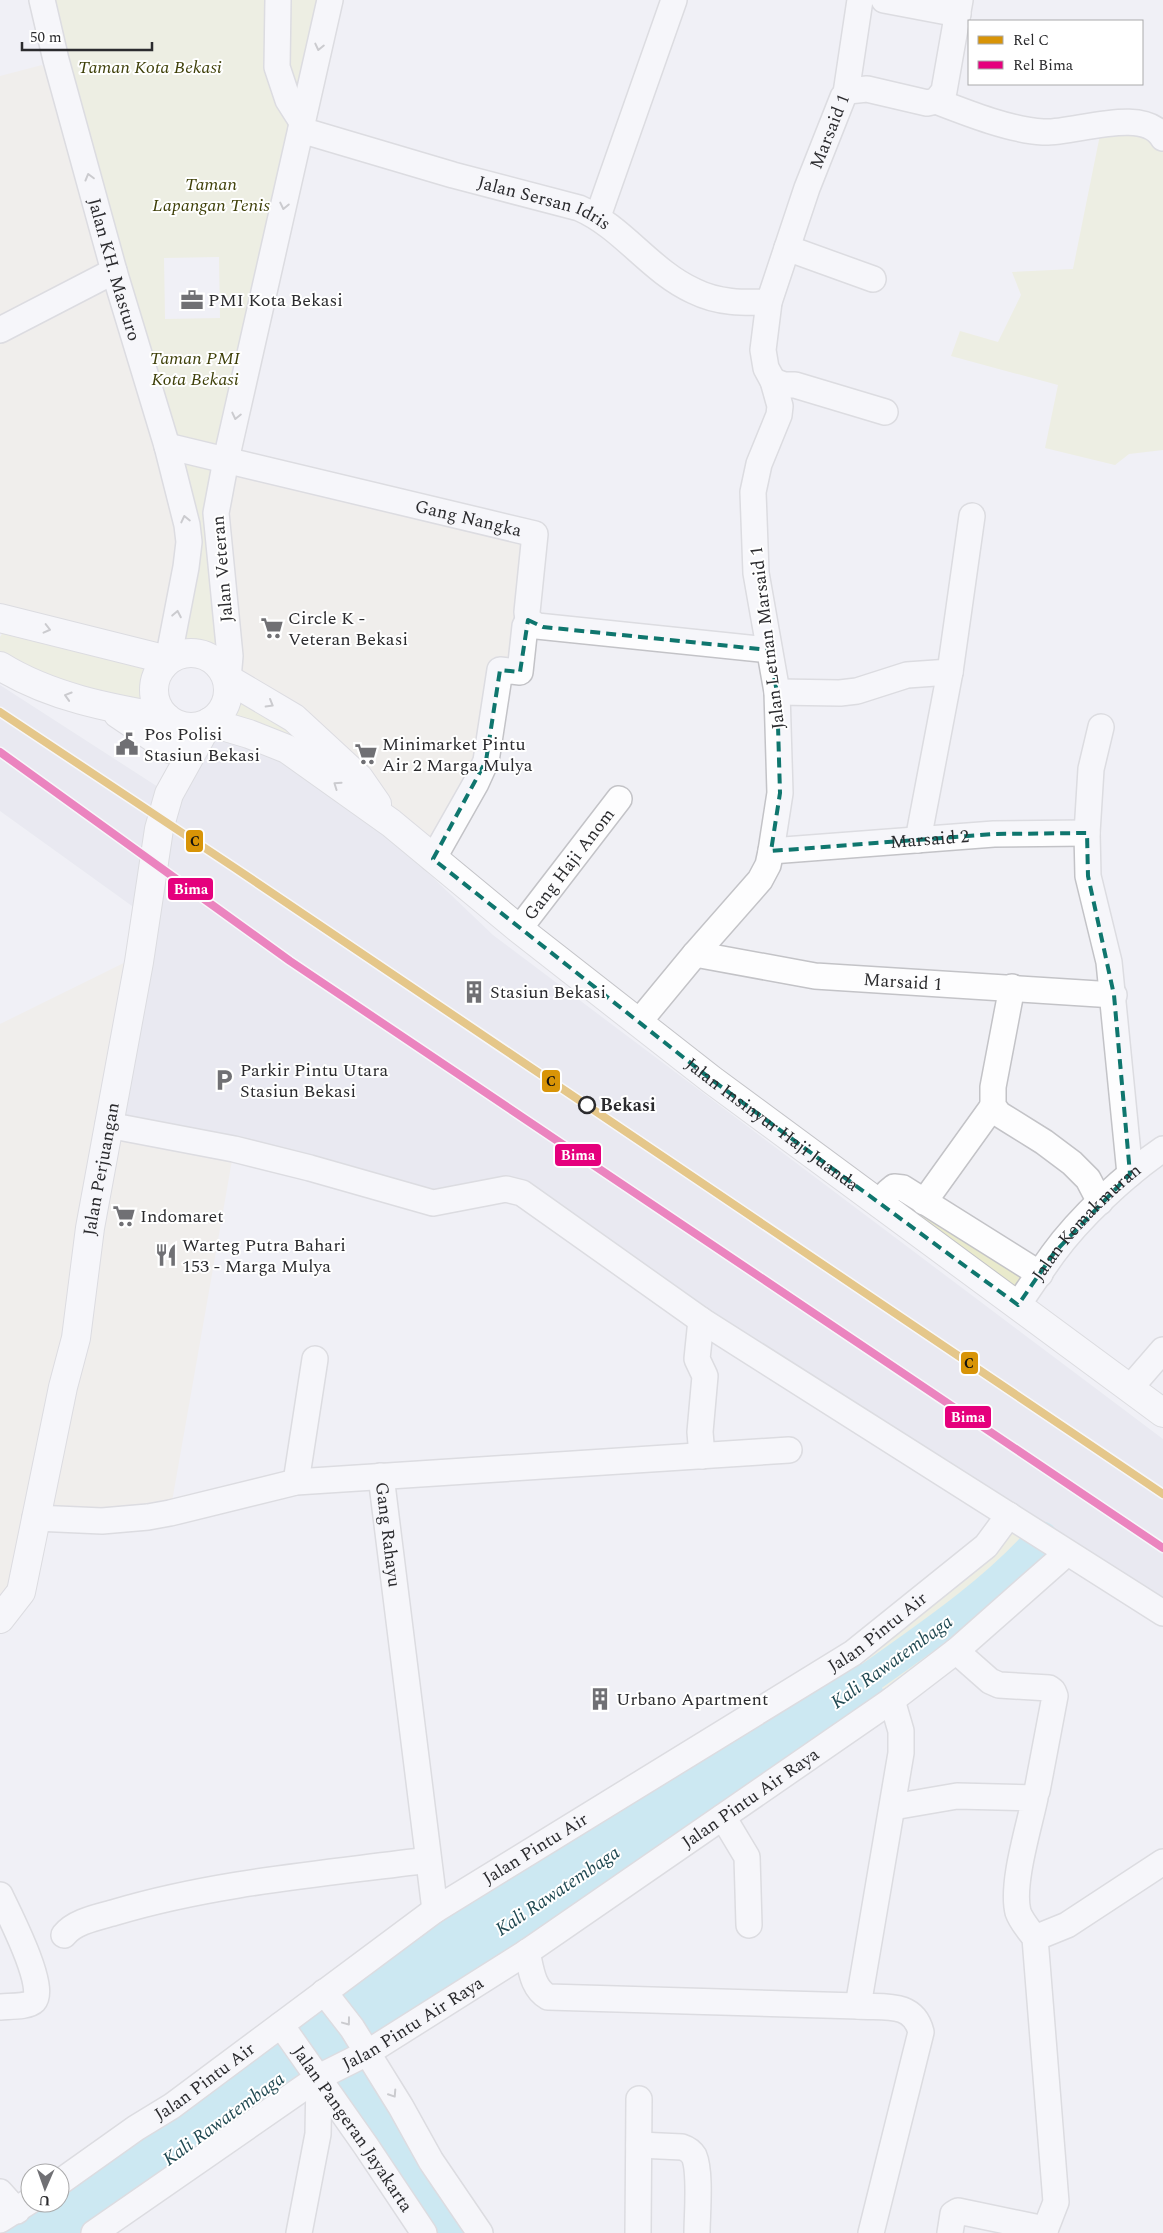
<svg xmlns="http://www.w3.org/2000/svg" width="1163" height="2233" font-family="Spectral,serif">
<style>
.commercial{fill:#f0eae1}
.built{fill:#dfe1eb}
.green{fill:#e9eacc;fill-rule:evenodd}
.water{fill:#a0deed}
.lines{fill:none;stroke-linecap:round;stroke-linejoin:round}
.river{stroke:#a0deed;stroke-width:31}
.minor-casing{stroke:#c3c3c7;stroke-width:28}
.major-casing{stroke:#c3c3c7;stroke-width:30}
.minor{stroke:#fdfdfe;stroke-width:25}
.major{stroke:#fdfdfe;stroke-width:28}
.rail-1-casing{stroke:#fff;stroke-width:11}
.rail-2-casing{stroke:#fff;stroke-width:11}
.rail-1{stroke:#d89407;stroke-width:8}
.rail-2{stroke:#e5007d;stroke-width:8}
.oneway{stroke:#9e9ea0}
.marked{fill:none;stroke:#0f766e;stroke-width:4;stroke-dasharray:10 6;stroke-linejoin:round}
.stop-dot{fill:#fff;stroke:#2b2b2e;stroke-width:2.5}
.labels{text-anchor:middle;stroke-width:4;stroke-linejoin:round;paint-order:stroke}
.park-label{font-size:18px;font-style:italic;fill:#3f4009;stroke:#fff}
.street-label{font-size:18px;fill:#2b2b2e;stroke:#fff}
.poi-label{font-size:18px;fill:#2b2b2e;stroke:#fff;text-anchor:start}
.stop-label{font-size:18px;font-weight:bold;fill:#2b2b2e;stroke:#fff;text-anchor:start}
.water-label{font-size:19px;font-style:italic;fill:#1f4851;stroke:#fff}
.line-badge{stroke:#fff;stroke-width:2}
.badge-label{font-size:14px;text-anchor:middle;font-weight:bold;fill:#fff}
.pale-badge-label{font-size:14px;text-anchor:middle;font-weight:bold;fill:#111}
</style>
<rect width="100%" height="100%" fill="#f0f0f5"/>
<g class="commercial">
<polygon points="42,65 73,120 187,525 168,660 0,618 0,76"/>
<polygon points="226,460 535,534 520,672 500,670 486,761 433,859 228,679"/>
<polygon points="140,955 234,1149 170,1513 35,1518 0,1619 0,1024"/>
</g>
<polygon class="built" points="0,685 169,794 209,722 335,784 493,935 1163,1439 1163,1605 522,1193 443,1202 108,1125 157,924 0,811"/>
<g class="green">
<path d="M42,0H330L226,460L228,679L359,778L219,715L227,702L229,690L219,664L201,653H181L159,671L154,693L161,711L0,666V637L5,629L168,660L186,567ZM219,257L220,318L165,319L164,258Z"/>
<polygon points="1139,127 1163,150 1163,450 1129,454 1115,465 1045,448 1058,385 951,356 960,331 998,342 1021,295 1012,272 1073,269 1101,130"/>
<polygon points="888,1192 1040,1274 1018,1305"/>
<polygon points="1009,1515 1067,1553 892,1700 853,1653"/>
</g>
<polygon class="water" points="853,1653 892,1700 367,2053 480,2233 424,2233 319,2077 94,2233 0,2233 0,2220 30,2203 60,2203 60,2181 281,2025"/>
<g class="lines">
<path class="river" d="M837,1701C905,1651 986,1601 1042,1537"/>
<defs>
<g id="minor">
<path id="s1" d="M42,0L56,60L114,271L167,446L187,525L189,542L186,567L168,660"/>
<polyline points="278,0 277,67 288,100 302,122"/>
<polyline points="884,0 958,14"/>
<polyline points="846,93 860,0"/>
<path d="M936,101C967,113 1010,130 1043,132C1073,134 1145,105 1163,138"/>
<path id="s2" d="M301,130L453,175L579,208C623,227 650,271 694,291C718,303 743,303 769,302"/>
<polyline points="598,216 674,0"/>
<polyline points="787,248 873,279"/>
<polyline points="0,330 114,271"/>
<polyline points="773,381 784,385 795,385 885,412"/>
<path id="s3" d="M167,446L535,534L527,612L528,620L537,626L769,650"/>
<polyline points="228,679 230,656 216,513 226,460 330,0"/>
<polyline points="777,692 840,693 857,691 907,675 950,672"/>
<polyline points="1101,727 1091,769 1087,833 1088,876 1109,962 1130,1174"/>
<polyline points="918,840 950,672 972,516"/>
<path id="s4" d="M771,851L994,834L1087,833"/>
<polyline points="433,859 476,783 486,761 500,670 520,672 525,626 528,620"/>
<path id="s5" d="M519,929L619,799"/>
<path id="s6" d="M695,954L815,976L1114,995"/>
<polyline points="1012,987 993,1087 993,1106 999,1114 1044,1142 1072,1163 1088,1179 1100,1202"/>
<path id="s7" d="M638,1023L695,954L760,880L768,865L771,851L780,793L777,692L756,573L753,492L759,464L779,415L780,406L773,381L766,368L763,350L769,302L807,188L843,97L848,91L867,89L927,103L936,101L944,91L960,0"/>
<polyline points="108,1125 234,1149 310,1168 433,1203 506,1189 522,1193 701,1320 1163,1613"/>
<polyline points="924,1202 993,1106"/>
<polyline points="880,1205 888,1192 894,1187 903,1188 1040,1274"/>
<path id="s8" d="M1018,1305C1029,1288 1041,1271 1053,1254C1079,1218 1126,1174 1163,1149"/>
<polyline points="701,1320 697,1359 705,1376 700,1432 702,1456"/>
<polyline points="1130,1388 1163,1350"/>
<path id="s9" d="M381,1476L435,1910"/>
<polyline points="296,1482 315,1359"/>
<polyline points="35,1518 102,1521 148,1517 170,1513 296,1482 789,1450"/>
<polyline points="956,1651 990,1681 999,1685 1049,1688 1053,1691 1055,1696 1037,1791"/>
<path d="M893,1807L957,1796L1035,1798C1029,1827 1011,1884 1018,1912C1021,1921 1029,1930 1035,1938L1056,2202L1044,2233"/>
<polyline points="723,1817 747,1857 749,1925"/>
<path d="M0,1895C8,1912 47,1987 34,2001C28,2007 9,2006 0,2007"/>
<path d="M64,1935C75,1921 99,1917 116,1912C217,1882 323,1874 428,1860"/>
<polyline points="1035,1938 1067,1925 1163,1862"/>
<path d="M527,1952C531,1968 532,1988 548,1997L858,2006C884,2008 913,2001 921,2032L871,2233"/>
<polyline points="324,1992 352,2028 401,2107 431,2161 480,2233"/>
<polyline points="858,2006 901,1753 901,1731 892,1700"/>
<path id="s10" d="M281,2025L366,2146L424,2233"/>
<path d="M639,2145L682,2147C688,2149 691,2151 694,2156C701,2172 697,2215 697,2233"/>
<path id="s11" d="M60,2182L136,2128L172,2106L435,1910L853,1653L986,1546L1009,1515"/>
<polyline points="0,2192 17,2211"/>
<polyline points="0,2220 30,2201"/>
<path id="s12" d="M94,2233L319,2077L367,2053L527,1952L892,1700L956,1651L1067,1553"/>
<polyline points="299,2233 318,2134 319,2077"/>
<polyline points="638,2233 639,2099"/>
<polyline points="950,2233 953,2214 958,2211 1035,2227 1045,2231"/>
</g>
<g id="major">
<polyline points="0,618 168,660"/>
<circle cx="191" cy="690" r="37"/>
<path d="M0,666C50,697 109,708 167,718"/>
<polyline points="228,679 294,718 359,778 377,804"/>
<polyline points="118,714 170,749"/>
<path id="s13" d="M0,1619L21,1592L63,1387L76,1338L90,1228L139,962L159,829L169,794L209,722L249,734L287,749L391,823L519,929L712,1080L1163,1413"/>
</g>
</defs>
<use href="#minor" class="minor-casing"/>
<use href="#major" class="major-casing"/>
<use href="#minor" class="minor"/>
<use href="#major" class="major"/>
<defs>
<polyline id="rail-1" points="0,712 235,868 1163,1494"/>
<polyline id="rail-2" points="0,752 290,961 1163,1548"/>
</defs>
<use href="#rail-1" class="rail-1-casing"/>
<use href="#rail-2" class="rail-2-casing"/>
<use href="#rail-1" class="rail-1"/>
<use href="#rail-2" class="rail-2"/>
</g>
<defs><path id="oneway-chevron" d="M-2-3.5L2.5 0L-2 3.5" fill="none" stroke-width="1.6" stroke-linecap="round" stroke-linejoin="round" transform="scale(1.25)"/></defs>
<g class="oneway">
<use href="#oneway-chevron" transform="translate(319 47) rotate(103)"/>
<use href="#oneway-chevron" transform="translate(89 177) rotate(-105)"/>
<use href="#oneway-chevron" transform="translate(284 206) rotate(102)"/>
<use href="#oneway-chevron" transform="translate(236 416) rotate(103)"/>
<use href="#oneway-chevron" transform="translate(185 519) rotate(-103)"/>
<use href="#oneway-chevron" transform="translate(177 614) rotate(-79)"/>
<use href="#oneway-chevron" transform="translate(47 629) rotate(14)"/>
<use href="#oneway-chevron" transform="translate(68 696) rotate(-163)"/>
<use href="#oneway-chevron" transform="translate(270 704) rotate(30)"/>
<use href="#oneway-chevron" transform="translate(337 785) rotate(-145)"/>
<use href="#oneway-chevron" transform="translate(347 2022) rotate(53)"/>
<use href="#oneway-chevron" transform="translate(393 2094) rotate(57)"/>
</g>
<path d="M0 0H1163V2233H0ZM528,620L543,627L769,650L777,692L780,793L771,851L994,834L1087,833L1088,876L1114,995L1130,1174L1054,1253L1018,1305L712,1080L433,859L486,761L500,670L520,672Z" fill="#f0f0f5" fill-opacity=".55" fill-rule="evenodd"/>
<path class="marked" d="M528,620L543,627L769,650L777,692L780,793L771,851L994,834L1087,833L1088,876L1114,995L1130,1174L1054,1253L1018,1305L712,1080L433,859L486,761L500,670L520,672Z"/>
<defs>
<symbol id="office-bare" viewBox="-9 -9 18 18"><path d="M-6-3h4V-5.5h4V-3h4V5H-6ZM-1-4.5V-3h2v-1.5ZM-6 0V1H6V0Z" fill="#707074" stroke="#fff" stroke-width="2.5" paint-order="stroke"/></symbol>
<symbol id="supermarket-bare" viewBox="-9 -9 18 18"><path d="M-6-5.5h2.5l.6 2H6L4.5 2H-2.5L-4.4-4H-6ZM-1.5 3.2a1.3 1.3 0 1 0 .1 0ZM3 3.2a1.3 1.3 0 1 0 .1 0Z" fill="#707074" stroke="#fff" stroke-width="2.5" paint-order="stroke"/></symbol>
<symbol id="civic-bare" viewBox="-9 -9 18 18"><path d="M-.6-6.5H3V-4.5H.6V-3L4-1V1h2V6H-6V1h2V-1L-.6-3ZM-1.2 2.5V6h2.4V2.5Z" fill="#707074" stroke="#fff" stroke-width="2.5" paint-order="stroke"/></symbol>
<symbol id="building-bare" viewBox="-9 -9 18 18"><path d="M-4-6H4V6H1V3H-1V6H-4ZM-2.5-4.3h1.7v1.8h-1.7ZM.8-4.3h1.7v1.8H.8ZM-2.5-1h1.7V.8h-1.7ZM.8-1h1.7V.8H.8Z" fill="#707074" stroke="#fff" stroke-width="2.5" paint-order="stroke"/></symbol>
<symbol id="parking-bare" viewBox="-9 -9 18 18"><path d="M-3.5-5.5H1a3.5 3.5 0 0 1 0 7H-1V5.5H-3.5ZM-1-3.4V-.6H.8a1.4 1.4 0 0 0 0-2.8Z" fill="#707074" stroke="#fff" stroke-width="2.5" paint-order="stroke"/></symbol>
<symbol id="restaurant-bare" viewBox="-9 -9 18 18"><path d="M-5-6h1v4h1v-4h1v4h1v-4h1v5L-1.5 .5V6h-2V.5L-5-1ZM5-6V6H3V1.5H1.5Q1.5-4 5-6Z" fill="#707074" stroke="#fff" stroke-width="2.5" paint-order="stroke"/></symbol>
</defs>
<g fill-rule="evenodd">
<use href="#office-bare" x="176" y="284" width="32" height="32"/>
<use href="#supermarket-bare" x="256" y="612" width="32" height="32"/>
<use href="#civic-bare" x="111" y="728" width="32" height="32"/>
<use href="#supermarket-bare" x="350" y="738" width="32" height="32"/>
<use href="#building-bare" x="458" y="976" width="32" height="32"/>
<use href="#parking-bare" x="208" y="1064" width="32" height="32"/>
<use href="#supermarket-bare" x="108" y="1200" width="32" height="32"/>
<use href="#restaurant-bare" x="150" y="1239" width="32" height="32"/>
<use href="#building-bare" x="584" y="1683" width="32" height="32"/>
</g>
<circle class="stop-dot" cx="587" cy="1105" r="8"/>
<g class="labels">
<g class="park-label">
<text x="150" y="73">Taman Kota Bekasi</text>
<text x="211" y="190">Taman<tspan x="211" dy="21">Lapangan Tenis</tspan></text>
<text x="195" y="364">Taman PMI<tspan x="195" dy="21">Kota Bekasi</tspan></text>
</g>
<g class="street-label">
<text dy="6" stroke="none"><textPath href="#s7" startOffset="960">Marsaid 1</textPath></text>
<text dy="6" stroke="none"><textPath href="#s2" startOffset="254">Jalan Sersan Idris</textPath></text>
<text dy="6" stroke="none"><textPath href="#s1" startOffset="279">Jalan KH. Masturo</textPath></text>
<text dy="6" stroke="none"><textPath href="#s3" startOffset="310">Gang Nangka</textPath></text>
<text transform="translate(222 569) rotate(-95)" y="6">Jalan Veteran</text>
<text transform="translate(767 638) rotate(-97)" y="6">Jalan Letnan Marsaid 1</text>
<text dy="6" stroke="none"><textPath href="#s4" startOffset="159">Marsaid 2</textPath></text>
<text dy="6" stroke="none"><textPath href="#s5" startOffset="82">Gang Haji Anom</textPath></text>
<text dy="6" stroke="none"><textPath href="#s6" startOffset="210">Marsaid 1</textPath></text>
<text dy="6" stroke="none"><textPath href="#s13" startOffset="1625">Jalan Insinyur Haji Juanda</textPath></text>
<text dy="6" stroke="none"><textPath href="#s13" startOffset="465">Jalan Perjuangan</textPath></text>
<text dy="6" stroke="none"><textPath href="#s8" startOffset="108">Jalan Kemakmuran</textPath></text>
<text dy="6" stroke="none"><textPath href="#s9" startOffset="59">Gang Rahayu</textPath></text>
<text dy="6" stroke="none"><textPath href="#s11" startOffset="986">Jalan Pintu Air</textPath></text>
<text dy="6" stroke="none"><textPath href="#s12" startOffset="788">Jalan Pintu Air Raya</textPath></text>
<text dy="6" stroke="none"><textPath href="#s11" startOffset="581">Jalan Pintu Air</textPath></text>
<text dy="6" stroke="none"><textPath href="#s12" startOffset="382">Jalan Pintu Air Raya</textPath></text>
<text dy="6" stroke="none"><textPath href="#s11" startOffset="176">Jalan Pintu Air</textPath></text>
<text dy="6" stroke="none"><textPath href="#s10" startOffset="126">Jalan Pangeran Jayakarta</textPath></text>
</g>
<g class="poi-label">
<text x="208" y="306">PMI Kota Bekasi</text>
<text x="288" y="624">Circle K -<tspan x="288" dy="21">Veteran Bekasi</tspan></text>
<text x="144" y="740">Pos Polisi<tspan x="144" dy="21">Stasiun Bekasi</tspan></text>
<text x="382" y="750">Minimarket Pintu<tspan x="382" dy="21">Air 2 Marga Mulya</tspan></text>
<text x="490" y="998">Stasiun Bekasi</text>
<text x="240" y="1076">Parkir Pintu Utara<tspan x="240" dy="21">Stasiun Bekasi</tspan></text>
<text x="140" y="1222">Indomaret</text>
<text x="182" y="1251">Warteg Putra Bahari<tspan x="182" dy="21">153 - Marga Mulya</tspan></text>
<text x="616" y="1705">Urbano Apartment</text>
</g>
<g class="stop-label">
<text x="600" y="1111">Bekasi</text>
</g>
<g class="water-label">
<text transform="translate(891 1661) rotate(-36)" y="7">Kali Rawatembaga</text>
<text transform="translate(557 1890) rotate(-34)" y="7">Kali Rawatembaga</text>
<text transform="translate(223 2118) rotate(-36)" y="7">Kali Rawatembaga</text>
</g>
</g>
<g class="line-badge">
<rect x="185" y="829" width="19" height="24" rx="5" fill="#d89407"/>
<rect x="167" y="877" width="47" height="24" rx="5" fill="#e5007d"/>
<rect x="541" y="1069" width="20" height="24" rx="5" fill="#d89407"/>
<rect x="554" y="1143" width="48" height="24" rx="5" fill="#e5007d"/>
<rect x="960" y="1351" width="19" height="24" rx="5" fill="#d89407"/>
<rect x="944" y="1405" width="48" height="24" rx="5" fill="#e5007d"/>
</g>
<g class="badge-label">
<text x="191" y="894">Bima</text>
<text x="578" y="1160">Bima</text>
<text x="968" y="1422">Bima</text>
</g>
<g class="pale-badge-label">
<text x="195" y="846">C</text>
<text x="551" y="1086">C</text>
<text x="969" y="1368">C</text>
</g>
<rect x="968" y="20" width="175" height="65" fill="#ffffff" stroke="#aaaaab"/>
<rect x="978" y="36" width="25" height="8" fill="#d89407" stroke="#aaaaab"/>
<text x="1013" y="45" font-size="15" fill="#2b2b2e">Rel C</text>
<rect x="978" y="61" width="25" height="8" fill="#e5007d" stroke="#aaaaab"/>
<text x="1013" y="70" font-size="15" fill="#2b2b2e">Rel Bima</text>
<g transform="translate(45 2188) rotate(182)"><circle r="24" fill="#ffffff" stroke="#aaaaab"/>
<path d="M0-4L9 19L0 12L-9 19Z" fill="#707074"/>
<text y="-8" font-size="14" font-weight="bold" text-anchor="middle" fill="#2b2b2e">U</text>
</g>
<path d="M22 42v8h130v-8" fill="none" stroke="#2b2b2e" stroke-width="2.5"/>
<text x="30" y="42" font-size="15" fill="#2b2b2e" stroke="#ffffff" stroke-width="4" paint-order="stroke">50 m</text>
</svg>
